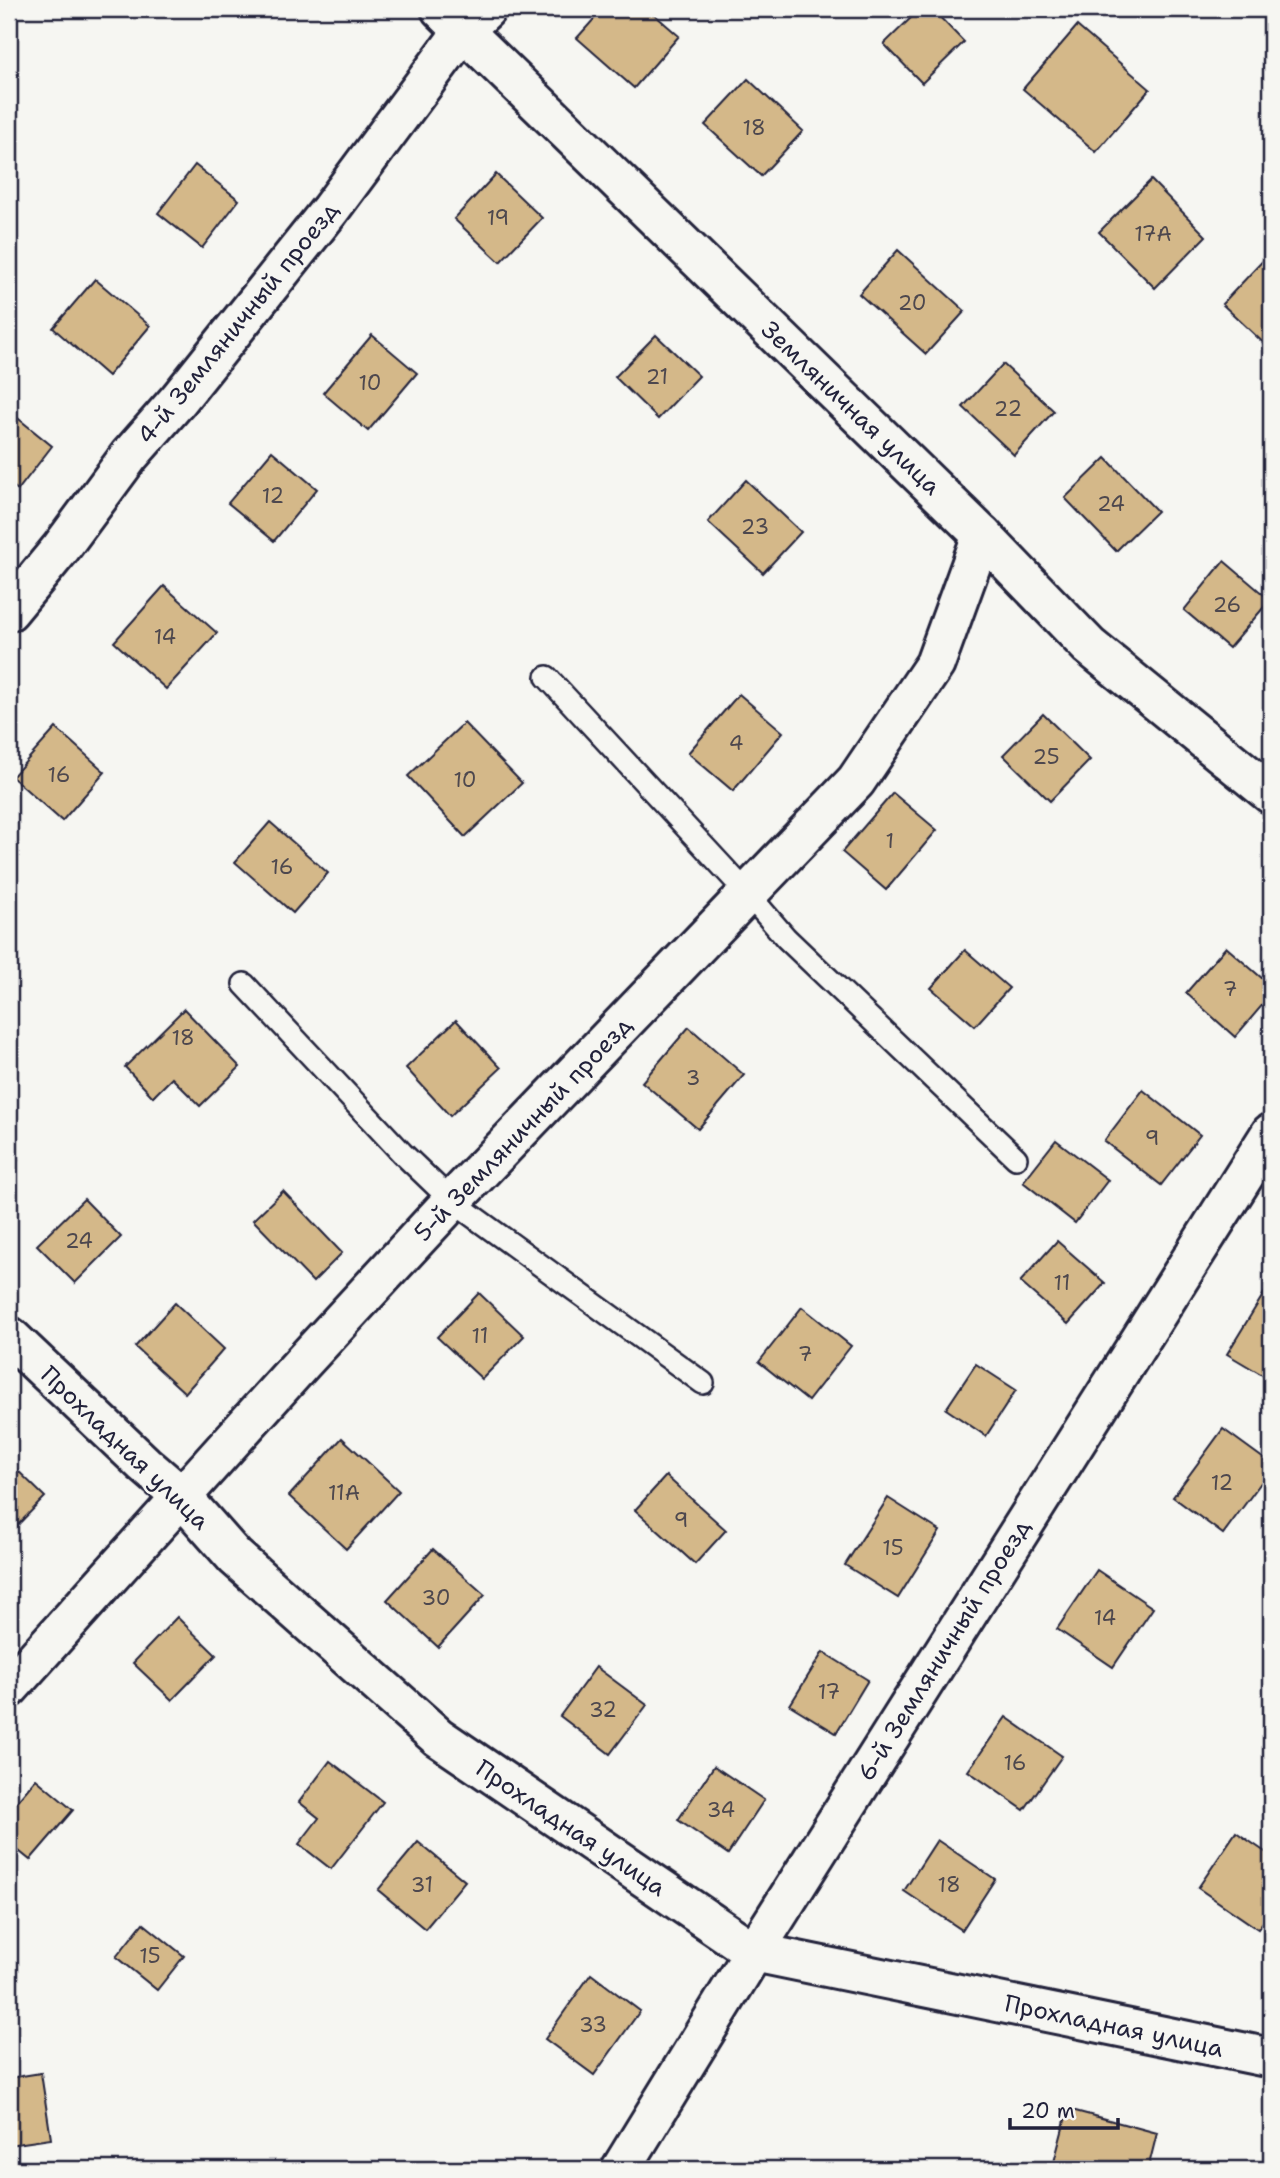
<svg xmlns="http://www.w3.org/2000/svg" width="1280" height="2178" font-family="'Shantell Sans',sans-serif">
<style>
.building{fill:#d4b889;stroke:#22223b;stroke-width:2}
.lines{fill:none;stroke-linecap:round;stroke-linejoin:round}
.service-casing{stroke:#22223b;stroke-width:26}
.minor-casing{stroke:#22223b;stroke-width:44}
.service{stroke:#f6f6f2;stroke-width:21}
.minor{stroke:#f6f6f2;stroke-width:38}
.labels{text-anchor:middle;stroke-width:5;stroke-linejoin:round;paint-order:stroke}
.number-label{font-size:21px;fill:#4e484e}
.street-label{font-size:24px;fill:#22223b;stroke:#f6f6f2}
</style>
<rect width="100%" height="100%" fill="#f6f6f2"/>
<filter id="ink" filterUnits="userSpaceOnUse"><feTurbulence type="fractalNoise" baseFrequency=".0143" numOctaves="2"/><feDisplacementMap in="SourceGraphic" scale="14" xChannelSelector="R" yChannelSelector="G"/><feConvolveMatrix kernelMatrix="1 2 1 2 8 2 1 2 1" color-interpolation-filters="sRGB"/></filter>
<g filter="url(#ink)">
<g class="building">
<polygon points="603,9 648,9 679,36 634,88 577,38"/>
<polygon points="920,9 932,9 964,42 922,83 884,44"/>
<polygon points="1077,26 1150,89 1096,152 1023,89"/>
<polygon points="748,79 803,131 761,176 705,125"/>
<polygon points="195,165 239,200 202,248 158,213"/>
<polygon points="496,174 542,218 500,262 454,219"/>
<polygon points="1151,180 1206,236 1155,288 1099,232"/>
<polygon points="898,250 965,311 926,354 859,294"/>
<polygon points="1271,252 1271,348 1270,349 1222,304"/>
<polygon points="95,279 150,326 108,376 53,328"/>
<polygon points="372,335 417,373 368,431 323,393"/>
<polygon points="656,335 699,376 658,419 615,377"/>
<polygon points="1003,364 1054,411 1014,455 963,407"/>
<polygon points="9,411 52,446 18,490 9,483"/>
<polygon points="272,451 317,489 274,541 228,503"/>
<polygon points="1106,458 1157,511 1116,551 1065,498"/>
<polygon points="746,480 801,532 763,573 708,522"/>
<polygon points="1224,561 1270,600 1229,648 1184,610"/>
<polygon points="164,586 217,633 166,689 114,642"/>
<polygon points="739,694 783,732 733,791 688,753"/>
<polygon points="1043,714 1090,760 1050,801 1003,755"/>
<polygon points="464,723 522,783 465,837 408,776"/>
<polygon points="56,728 105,772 62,821 12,777"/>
<polygon points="893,793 937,830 886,890 842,852"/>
<polygon points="270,822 328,873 293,913 235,862"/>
<polygon points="1226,947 1271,986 1271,995 1235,1037 1186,993"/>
<polygon points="965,950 1009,988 975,1026 931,988"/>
<polygon points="184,1009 240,1067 200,1106 172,1078 153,1097 125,1067"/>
<polygon points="456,1020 501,1068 450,1116 406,1068"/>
<polygon points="689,1027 744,1075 698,1129 642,1082"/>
<polygon points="1143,1090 1200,1135 1161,1185 1104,1141"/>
<polygon points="1056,1140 1108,1180 1075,1223 1023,1182"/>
<polygon points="9,1152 18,1160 9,1171"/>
<polygon points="283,1191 342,1253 313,1282 253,1220"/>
<polygon points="84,1199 121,1237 75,1283 37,1245"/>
<polygon points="1057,1241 1105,1283 1068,1324 1020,1282"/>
<polygon points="1271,1282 1271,1380 1227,1354"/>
<polygon points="479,1293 524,1336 482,1379 437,1337"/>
<polygon points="175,1303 224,1349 185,1393 135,1347"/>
<polygon points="802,1307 851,1346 808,1401 759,1362"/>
<polygon points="976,1364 1016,1390 986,1436 946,1409"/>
<polygon points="1223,1429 1271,1464 1271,1469 1223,1534 1173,1497"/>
<polygon points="342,1438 399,1491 346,1549 289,1496"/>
<polygon points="9,1462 45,1497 9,1534"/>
<polygon points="666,1476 726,1530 695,1564 635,1510"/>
<polygon points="888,1498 940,1531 898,1598 845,1565"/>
<polygon points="433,1549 485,1595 438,1647 387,1600"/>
<polygon points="1097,1570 1153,1608 1113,1667 1057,1629"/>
<polygon points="177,1617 216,1655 172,1700 133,1663"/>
<polygon points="823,1652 868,1680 836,1733 790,1705"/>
<polygon points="596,1667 647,1705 610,1754 560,1716"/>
<polygon points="1006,1717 1062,1756 1024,1810 968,1771"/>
<polygon points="330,1761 383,1802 331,1869 299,1844 319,1818 299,1802"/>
<polygon points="714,1766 764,1800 728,1854 678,1820"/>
<polygon points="36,1779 73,1810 30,1860 9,1843 9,1811"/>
<polygon points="1236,1832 1271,1856 1271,1910 1258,1929 1198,1888"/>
<polygon points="937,1840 995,1879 962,1930 904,1891"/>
<polygon points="418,1842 465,1881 425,1929 378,1890"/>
<polygon points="143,1923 184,1956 157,1990 116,1957"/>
<polygon points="591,1974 640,2011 594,2075 545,2039"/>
<polygon points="41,2073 51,2139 9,2145 9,2078"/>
<polygon points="1068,2109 1157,2133 1148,2169 1078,2169 1054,2162"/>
</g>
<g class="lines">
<defs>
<g id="service">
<polyline points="547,677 748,894 786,938 1016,1158"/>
<polyline points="244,984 402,1153 452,1201 703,1383"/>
</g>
<g id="minor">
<polyline points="441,9 982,535 1089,646 1271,794"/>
<polyline points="9,611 61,548 129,456 179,399 330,210 463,31 486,9"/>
<polyline points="9,1336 144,1464 182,1497 235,1557 438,1737 754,1952 1271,2058"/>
<polyline points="9,1688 303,1362 452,1201 856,781 935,664 982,535"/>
<polyline points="621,2169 754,1952 1271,1133"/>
</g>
</defs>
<use href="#service" class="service-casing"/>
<use href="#minor" class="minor-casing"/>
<use href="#service" class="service"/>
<use href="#minor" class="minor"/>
</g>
</g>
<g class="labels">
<g class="number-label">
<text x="754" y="135">18</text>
<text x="498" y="225">19</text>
<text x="1153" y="241">17А</text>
<text x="912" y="310">20</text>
<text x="657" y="384">21</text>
<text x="370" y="390">10</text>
<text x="1008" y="416">22</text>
<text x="273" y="503">12</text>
<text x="1111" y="511">24</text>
<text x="755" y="534">23</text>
<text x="1227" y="612">26</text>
<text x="165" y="644">14</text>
<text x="736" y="750">4</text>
<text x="1046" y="764">25</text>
<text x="59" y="782">16</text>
<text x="465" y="787">10</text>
<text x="890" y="848">1</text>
<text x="282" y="874">16</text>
<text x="1230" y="996">7</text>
<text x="183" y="1045">18</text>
<text x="693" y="1085">3</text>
<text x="1152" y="1145">9</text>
<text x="79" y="1248">24</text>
<text x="1062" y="1290">11</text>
<text x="480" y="1343">11</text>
<text x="805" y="1361">7</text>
<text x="1222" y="1490">12</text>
<text x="344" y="1500">11А</text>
<text x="681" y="1527">9</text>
<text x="893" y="1555">15</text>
<text x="436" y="1605">30</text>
<text x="1105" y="1625">14</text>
<text x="829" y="1699">17</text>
<text x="603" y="1717">32</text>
<text x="1015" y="1770">16</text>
<text x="721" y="1817">34</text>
<text x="422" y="1892">31</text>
<text x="949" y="1892">18</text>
<text x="150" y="1963">15</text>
<text x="593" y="2032">33</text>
</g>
<g class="street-label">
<text transform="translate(238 323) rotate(-51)" y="8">4-й Земляничный проезд</text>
<text transform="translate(851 408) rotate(44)" y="8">Земляничная улица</text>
<text transform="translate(523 1129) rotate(-46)" y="8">5-й Земляничный проезд</text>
<text transform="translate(125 1448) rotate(44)" y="8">Прохладная улица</text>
<text transform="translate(944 1650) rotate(-58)" y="8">6-й Земляничный проезд</text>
<text transform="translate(571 1828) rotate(34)" y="8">Прохладная улица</text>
<text transform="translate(1114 2026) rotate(12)" y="8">Прохладная улица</text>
</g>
</g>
<rect width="1280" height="2178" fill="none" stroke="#f6f6f2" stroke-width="35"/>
<rect x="18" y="18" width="1245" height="2143" fill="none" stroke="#22223b" stroke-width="2.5" filter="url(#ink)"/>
<path d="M1010 2118v10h108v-10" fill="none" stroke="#22223b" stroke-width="3.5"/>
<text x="1021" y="2118" font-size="21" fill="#22223b" stroke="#f6f6f2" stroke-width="5" paint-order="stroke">20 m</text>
</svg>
